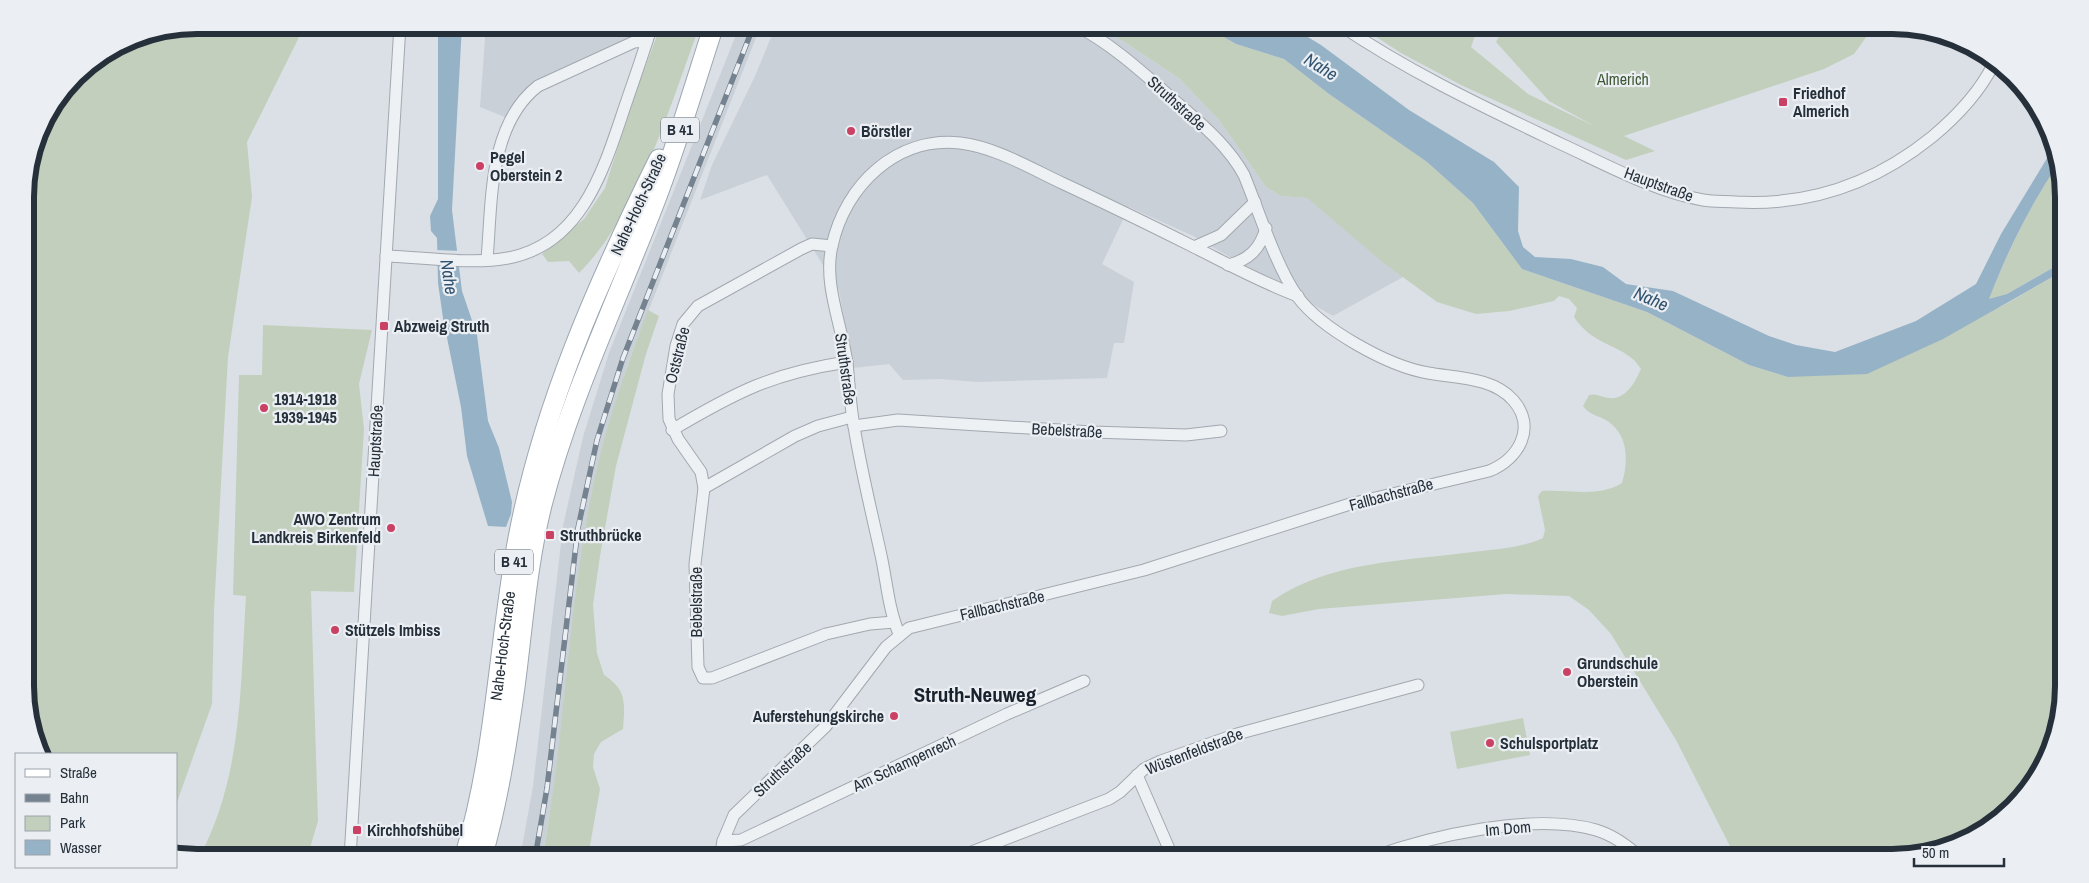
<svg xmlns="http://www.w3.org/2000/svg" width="2089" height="883" font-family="'Archivo Narrow',sans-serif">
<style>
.built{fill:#cad0d7}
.green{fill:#c3cfbd}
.water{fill:#96b2c6}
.pier{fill:#dbe0e6}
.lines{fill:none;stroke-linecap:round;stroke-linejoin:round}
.street-casing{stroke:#a1a8af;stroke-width:13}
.primary-casing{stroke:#9ba6b1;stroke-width:21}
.street{stroke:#eef1f4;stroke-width:11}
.primary{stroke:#fff;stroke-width:19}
.rail-casing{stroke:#75828f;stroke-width:5.5}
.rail{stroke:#ebeff3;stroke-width:4;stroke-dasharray:11;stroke-linecap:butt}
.poi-dot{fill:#ca4163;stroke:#ebeff3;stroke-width:2}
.labels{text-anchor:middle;stroke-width:4.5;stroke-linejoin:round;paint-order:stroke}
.shield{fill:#ebeff3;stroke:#616972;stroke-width:1}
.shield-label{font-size:15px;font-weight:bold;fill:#26303b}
.park-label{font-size:16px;fill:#3e5733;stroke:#ebeff3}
.poi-label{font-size:16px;font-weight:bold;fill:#26303b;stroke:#ebeff3;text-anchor:start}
.street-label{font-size:16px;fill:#26303b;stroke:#ebeff3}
.water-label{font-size:18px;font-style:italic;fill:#31526e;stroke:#ebeff3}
.district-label{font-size:21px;font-weight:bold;fill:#18212c;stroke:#ebeff3}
.rim{fill:none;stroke:#26303b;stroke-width:6}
</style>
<rect width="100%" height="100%" fill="#dbe0e6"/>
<g class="built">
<polygon points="486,25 640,25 638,35 526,90 505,117 480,107"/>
<polygon points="740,25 761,25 629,360 604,442 585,529 554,789 542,858 520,858 533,786 563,526 583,437 609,353"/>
<polygon points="776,25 1094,25 1123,41 1180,79 1219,120 1266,187 1281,196 1307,198 1403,277 1333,316 1193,236 1129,207 1102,264 1134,282 1124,343 1114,343 1107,378 977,382 941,379 903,380 889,364 853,368 839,291 767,175 700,200 712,165 755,76"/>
</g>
<g class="green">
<polygon points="197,25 305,25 247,142 252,197 228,357 214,611 212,704 176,805 176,754 45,754 27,709 25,185 43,121 83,68 131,38"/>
<path d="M661,25H700C670,105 640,212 579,273L569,261L548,262L542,254L584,219L605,188L633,99Z"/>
<path d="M1094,25H1203L1236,44L1284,59L1329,94L1427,162L1473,203L1522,269L1647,312L1749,365L1788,377L2002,306L2063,271L2064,686L2051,752L1997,823L1948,849L1903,858H1736L1676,740L1611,634L1589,610L1569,596L1506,594L1319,609L1282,616L1269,613L1272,601C1329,561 1405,561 1473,552C1496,549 1521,548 1543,538L1545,530L1538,496L1542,491C1570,489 1597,498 1622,483C1628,462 1629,437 1609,422C1599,415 1590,416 1583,406L1589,395C1596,393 1602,397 1609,398C1626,400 1635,382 1641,369C1626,344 1594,348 1574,317L1577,308L1569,299L1559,296L1554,301L1509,311L1476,314L1437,302L1385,264L1307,198L1281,196L1266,187L1219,120L1180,79L1123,41Z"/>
<polygon points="1358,25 1479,25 1471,47 1528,94 1594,126 1549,101 1496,42 1505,25 1875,25 1854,54 1824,69 1624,136 1655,151 1626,160 1463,86 1401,53"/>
<path d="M2058,164L2063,175V259L2056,266L2007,294L1988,300C2008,252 2029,207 2058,164Z"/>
<path d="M648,310L659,316L646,354L616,466L600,556L593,605L597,653L604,675C627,690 625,703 623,729L601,742L594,754L593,767L600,789L588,857L542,858C565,740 567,619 590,502C602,436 624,373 648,310Z"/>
<path d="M263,325L372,330L359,384L364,429L354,592L311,591L318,821L307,858H199C243,775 240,687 246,596L233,595L239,375H262Z"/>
<polygon points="1523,718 1530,755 1457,769 1450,732"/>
</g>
<g class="water">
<polygon points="438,25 462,25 452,210 462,291 477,335 488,421 499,448 512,502 511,514 506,527 488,526 467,456 461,407 443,318 438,283 437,238 431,231 430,216 438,199"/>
<path d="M1203,25H1288L1321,45L1409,110L1494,162L1519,187L1518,231L1523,247L1535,257L1571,259L1603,267L1626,284L1673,291L1769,336L1796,345L1835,352L1916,321L1976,284L2001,234L2052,150L2058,164C2030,206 2007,252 1989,299L2007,294L2056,266L2063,259V271L1943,339L1867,374L1788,377L1749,365L1647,312L1522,269L1473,203L1427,162L1329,94L1284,59L1236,44Z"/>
</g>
<polygon class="pier" points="435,250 461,251 462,266 435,265"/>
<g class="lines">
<defs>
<g id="street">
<path d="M1340,25C1409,72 1484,107 1559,143C1605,164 1653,191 1703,200C1714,202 1726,201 1737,202C1811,206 1875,183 1932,137C1956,117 1979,93 1993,65"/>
<polyline points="832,246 812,244 801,249 698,306 683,324 676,346 668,394 669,419 678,439 701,472 704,488 695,564 698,667 703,678 712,678 826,634 870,624 894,622"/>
<polyline points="1194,247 1221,235 1255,202"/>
<path d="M386,256C424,257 471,265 508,258C579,245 602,175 622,115C632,85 643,55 652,25"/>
<path d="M487,259C492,203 488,125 538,86L634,42L647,41"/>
<path d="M1228,265C1249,260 1260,249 1266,228"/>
<polyline points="854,426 898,420 1092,432 1186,435 1221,431"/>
<path d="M672,430C736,392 773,373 847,362"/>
<polyline points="704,488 795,436 818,426 852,417"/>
<path d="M899,634C889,610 887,585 882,560C872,513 860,467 853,420C850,401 849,382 847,363C842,325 823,284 832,246C845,185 897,136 960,143C995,147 1030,168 1062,183C1105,203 1148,224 1190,245C1226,263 1260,282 1298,296"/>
<polyline points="1137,775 1173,858"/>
<polyline points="723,841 741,840 1007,714 1084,681"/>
<polyline points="350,858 400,25"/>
<path d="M720,858L723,841L734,815L826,726L886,647L909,628L1144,570L1350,504L1489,471C1519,459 1537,427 1513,400C1493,377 1456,378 1428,373C1388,366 1321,329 1297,296C1276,266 1258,209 1244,175C1227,144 1199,122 1173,99C1142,72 1112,44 1075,25"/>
<polyline points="956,858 1109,799 1120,792 1144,769 1161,761 1237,734 1418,685"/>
<path d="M1370,858C1431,836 1533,812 1596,830C1613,835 1628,846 1641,858"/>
</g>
<g id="primary">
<path id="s1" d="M464,858C495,757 498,652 516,549C540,412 598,282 659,159"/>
<path d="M482,858C498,802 507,744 515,687C523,626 527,565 542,505C569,400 617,301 656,199C678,142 695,83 714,25"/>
</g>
</defs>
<use href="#street" class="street-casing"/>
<use href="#primary" class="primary-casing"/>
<use href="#street" class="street"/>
<use href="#primary" class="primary"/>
<defs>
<polyline id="rail" points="535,858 547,788 578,528 597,440 623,358 754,25"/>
</defs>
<use href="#rail" class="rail-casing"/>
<use href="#rail" class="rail"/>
</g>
<g class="poi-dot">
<rect x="1778" y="97" width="10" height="10" rx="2.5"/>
<circle cx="851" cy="131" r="5"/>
<circle cx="480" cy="166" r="5"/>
<rect x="379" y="321" width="10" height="10" rx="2.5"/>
<circle cx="264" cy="408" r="5"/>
<circle cx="391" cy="528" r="5"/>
<rect x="545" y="530" width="10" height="10" rx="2.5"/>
<circle cx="335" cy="630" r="5"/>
<circle cx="1567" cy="672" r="5"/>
<circle cx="894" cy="716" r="5"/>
<circle cx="1490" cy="743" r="5"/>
<rect x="352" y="825" width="10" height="10" rx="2.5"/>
</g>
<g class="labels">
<g class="shield">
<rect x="661" y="117.5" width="38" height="25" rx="4"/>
<rect x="495" y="549.5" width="38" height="25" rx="4"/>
</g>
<g class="shield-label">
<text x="680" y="135">B 41</text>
<text x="514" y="567">B 41</text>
</g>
<g class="park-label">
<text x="1623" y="85">Almerich</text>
</g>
<g class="poi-label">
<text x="1793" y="99">Friedhof<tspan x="1793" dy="18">Almerich</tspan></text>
<text x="861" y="137">Börstler</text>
<text x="490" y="163">Pegel<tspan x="490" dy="18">Oberstein 2</tspan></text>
<text x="394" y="332">Abzweig Struth</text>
<text x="274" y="405">1914-1918<tspan x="274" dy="18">1939-1945</tspan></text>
<text x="381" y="525" text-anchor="end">AWO Zentrum<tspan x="381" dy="18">Landkreis Birkenfeld</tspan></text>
<text x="560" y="541">Struthbrücke</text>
<text x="345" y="636">Stützels Imbiss</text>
<text x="1577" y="669">Grundschule<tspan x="1577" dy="18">Oberstein</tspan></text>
<text x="884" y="722" text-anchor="end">Auferstehungskirche</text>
<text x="1500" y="749">Schulsportplatz</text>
<text x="367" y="836">Kirchhofshübel</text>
</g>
<g class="street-label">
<text transform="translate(1177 103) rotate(42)" y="6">Struthstraße</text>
<text transform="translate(1659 184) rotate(20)" y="6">Hauptstraße</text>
<text transform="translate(638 204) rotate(-65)" y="6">Nahe-Hoch-Straße</text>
<text transform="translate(677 355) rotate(-76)" y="6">Oststraße</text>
<text transform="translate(846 369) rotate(82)" y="6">Struthstraße</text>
<text transform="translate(1067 430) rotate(3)" y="6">Bebelstraße</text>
<text transform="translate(375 441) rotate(-87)" y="6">Hauptstraße</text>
<text transform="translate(1391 494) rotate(-15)" y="6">Fallbachstraße</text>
<text transform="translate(696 602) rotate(-90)" y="6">Bebelstraße</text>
<text transform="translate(1002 605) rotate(-13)" y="6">Fallbachstraße</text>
<text dy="6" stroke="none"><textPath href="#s1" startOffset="216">Nahe-Hoch-Straße</textPath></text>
<text transform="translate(1194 751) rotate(-21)" y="6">Wüstenfeldstraße</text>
<text transform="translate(904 763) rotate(-25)" y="6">Am Schampenrech</text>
<text transform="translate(782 769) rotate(-43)" y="6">Struthstraße</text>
<text transform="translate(1508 828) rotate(-5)" y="6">Im Dom</text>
</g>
<g class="water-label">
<text transform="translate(1321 67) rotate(32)" y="6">Nahe</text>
<text transform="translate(449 277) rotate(81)" y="6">Nahe</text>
<text transform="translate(1651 299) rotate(23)" y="6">Nahe</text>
</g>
<g class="district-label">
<text x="975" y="702">Struth-Neuweg</text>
</g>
</g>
<path d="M0 0H2089V883H0ZM197 34H1892A163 163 0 0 1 2055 197V686A163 163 0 0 1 1892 849H197A163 163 0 0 1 34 686V197A163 163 0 0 1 197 34Z" fill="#ebeff3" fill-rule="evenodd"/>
<path class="rim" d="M197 34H1892A163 163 0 0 1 2055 197V686A163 163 0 0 1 1892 849H197A163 163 0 0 1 34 686V197A163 163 0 0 1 197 34Z"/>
<rect x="15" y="753" width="162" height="115" fill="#ebeff3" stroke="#9ca3a9"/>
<rect x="25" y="769" width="25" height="8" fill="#ffffff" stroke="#9ca3a9"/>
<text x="60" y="778" font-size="15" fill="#26303b">Straße</text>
<rect x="25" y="794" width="25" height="8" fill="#75828f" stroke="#9ca3a9"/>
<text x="60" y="803" font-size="15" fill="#26303b">Bahn</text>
<rect x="25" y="816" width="25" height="15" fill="#c3cfbd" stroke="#9ca3a9"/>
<text x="60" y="828" font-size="15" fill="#26303b">Park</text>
<rect x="25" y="840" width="25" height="15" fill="#96b2c6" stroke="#9ca3a9"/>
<text x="60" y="853" font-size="15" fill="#26303b">Wasser</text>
<path d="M1914 858v8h90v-8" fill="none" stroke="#26303b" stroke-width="2.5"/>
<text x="1922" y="858" font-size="15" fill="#26303b" stroke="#ebeff3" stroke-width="4" paint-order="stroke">50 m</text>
</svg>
